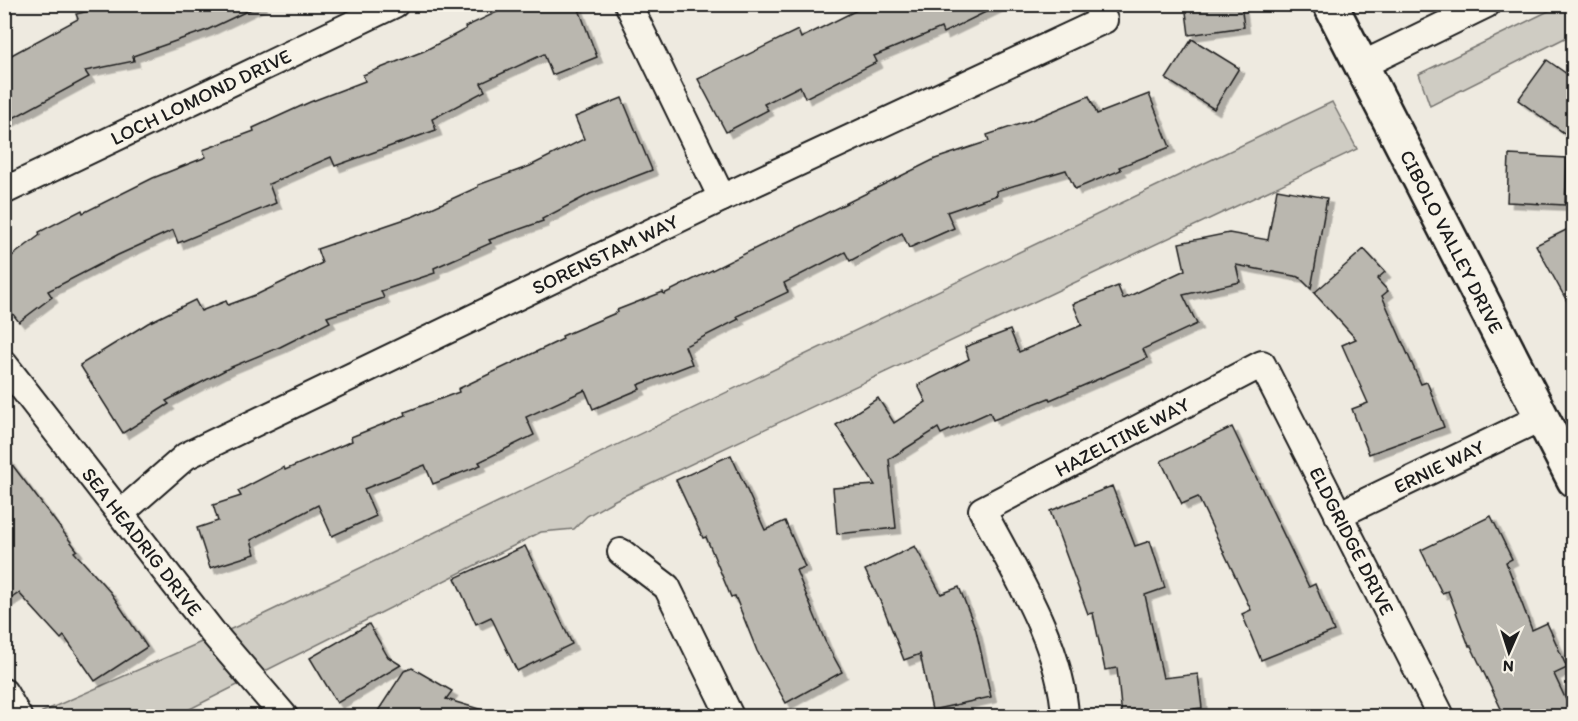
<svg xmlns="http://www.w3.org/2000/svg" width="1578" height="721" font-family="Itim,sans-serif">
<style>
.green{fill:#cfccc3;stroke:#767470;stroke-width:1.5}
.building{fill:#bab7af;stroke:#1c1c1c;stroke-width:1.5;filter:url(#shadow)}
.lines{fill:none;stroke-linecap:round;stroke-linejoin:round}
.minor-casing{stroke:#1c1c1c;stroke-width:30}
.secondary-casing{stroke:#1c1c1c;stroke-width:38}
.minor{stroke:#f7f3e8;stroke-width:26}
.secondary{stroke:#f7f3e8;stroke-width:33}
.labels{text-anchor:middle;stroke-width:6;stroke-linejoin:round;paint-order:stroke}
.street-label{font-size:20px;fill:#1c1c1c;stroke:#f7f3e8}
</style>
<defs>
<filter id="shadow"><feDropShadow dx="5.5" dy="5.5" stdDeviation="0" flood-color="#0004"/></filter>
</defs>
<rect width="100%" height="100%" fill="#eeeae0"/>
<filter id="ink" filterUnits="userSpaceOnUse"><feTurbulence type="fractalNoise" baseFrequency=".0167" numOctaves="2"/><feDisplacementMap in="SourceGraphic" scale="12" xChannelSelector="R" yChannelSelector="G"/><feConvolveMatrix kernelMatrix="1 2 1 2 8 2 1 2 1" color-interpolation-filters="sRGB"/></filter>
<g filter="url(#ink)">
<g class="green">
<polygon points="1563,4 1573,5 1573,34 1430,106 1419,74"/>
<polygon points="1332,102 1357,149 615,500 587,516 574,529 541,532 176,716 45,716 42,712 256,618"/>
</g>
<g class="building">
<polygon points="119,4 262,4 207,30 133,56 134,61 85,71 89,77 4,123 4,59 78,19 76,14"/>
<polygon points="514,4 577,4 597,57 552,75 544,54 481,83 485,91 432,119 436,130 335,166 331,157 269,184 276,203 178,243 173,230 118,255 48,291 52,297 19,322 4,303 4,262 40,235 39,232 82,210 83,213 153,178 206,157 203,150 254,131 253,128 310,102 365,81 363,75 424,51 466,29 465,27"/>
<polygon points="869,4 1002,4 943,33 941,28 874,56 877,62 805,98 800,86 764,104 768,110 726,132 698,79 798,30 801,38"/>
<polygon points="1185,4 1241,4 1244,27 1189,35"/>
<polygon points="1192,39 1239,68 1214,109 1166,79"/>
<polygon points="1547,60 1574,79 1574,140 1518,100"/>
<polygon points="1149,94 1170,147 1119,167 1121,170 1075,189 1066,170 996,191 997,195 947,212 954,228 909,248 902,233 850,261 845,252 784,283 788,292 737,316 739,319 685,346 692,364 638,385 640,389 593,409 585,390 526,417 534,435 479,462 481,465 433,484 425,465 364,489 376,516 332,536 318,505 251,540 255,554 210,568 197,528 218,521 213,505 241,496 238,491 284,467 285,470 352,441 351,437 406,415 405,412 459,392 458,389 563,339 562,336 618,312 617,310 663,292 664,294 935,159 989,141 987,135 1029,121 1089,96 1097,114"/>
<polygon points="622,98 652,170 590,194 542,219 543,221 489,240 491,243 434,268 435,273 381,291 384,298 327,317 330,322 280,347 229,368 166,401 169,404 123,433 80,365 148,323 195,300 201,311 226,301 228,305 258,294 322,263 317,249 414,216 478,187 478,185 530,166 584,139 575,117"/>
<polygon points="1509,155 1567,158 1565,205 1507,202"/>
<polygon points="1277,189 1327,198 1311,289 1299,277 1236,265 1240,282 1183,295 1197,324 1143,349 1147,358 1050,400 1049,398 993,420 990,412 941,434 938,428 889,459 896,528 837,534 833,488 875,485 836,425 878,398 894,423 926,402 918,385 969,359 965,347 1010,330 1019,352 1082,325 1073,304 1118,286 1123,299 1185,270 1179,243 1229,233 1268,240"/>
<polygon points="1574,226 1574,314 1536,245"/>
<polygon points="1364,249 1385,272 1377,279 1388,291 1382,296 1421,384 1427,382 1444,427 1369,454 1352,409 1368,403 1342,345 1356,339 1314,293"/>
<polygon points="1232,427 1309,587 1315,584 1334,631 1261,660 1242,614 1251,610 1198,497 1182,504 1161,461"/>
<polygon points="4,454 77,550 74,552 111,593 147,647 95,681 64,636 61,639 19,593 4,603"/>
<polygon points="731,455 765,530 785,521 805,567 796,570 825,641 842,672 786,703 757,651 735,596 731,597 706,537 703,538 676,480"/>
<polygon points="1112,486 1135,546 1150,541 1165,588 1145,595 1163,678 1198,674 1202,708 1194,709 1195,717 1122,717 1117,668 1105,670 1093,613 1088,614 1050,511"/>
<polygon points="1491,516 1512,559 1506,562 1532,630 1547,623 1567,668 1554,674 1574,717 1505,717 1471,646 1469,646 1448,591 1442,593 1421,550"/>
<polygon points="525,546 572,644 517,671 491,617 476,624 455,578"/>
<polygon points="915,546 941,594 959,587 976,630 991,697 932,710 920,654 904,660 883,607 865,570"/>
<polygon points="369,624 388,657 401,665 337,703 310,658"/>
<polygon points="412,668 452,691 446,699 489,712 488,717 374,717 404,671"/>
</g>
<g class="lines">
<defs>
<g id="minor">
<polyline points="628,4 722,198"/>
<polyline points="1360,66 1487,4"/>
<path id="s1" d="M4,191L395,4"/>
<path id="s2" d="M4,364L213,633L284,716"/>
<path id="s3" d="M122,512L186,456L722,198L1104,20L1096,4"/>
<path id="s4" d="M1338,515L1542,417"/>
<polyline points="621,552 667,587 730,716"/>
<polyline points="4,692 18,716"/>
<path id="s5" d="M1065,716C1062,647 1014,571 982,510L1262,364L1441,716"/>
</g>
<g id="secondary">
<path id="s6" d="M1330,4L1574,480"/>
</g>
</defs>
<use href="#minor" class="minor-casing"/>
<use href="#secondary" class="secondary-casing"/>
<use href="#minor" class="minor"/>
<use href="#secondary" class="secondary"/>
</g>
</g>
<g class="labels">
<g class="street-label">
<text dy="7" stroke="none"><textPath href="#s1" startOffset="218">LOCH LOMOND DRIVE</textPath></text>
<text dy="7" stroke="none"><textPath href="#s6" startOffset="267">CIBOLO VALLEY DRIVE</textPath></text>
<text dy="7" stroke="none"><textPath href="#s3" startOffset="550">SORENSTAM WAY</textPath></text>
<text dy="7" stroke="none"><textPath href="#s5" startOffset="382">HAZELTINE WAY</textPath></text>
<text dy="7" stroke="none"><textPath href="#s4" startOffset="112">ERNIE WAY</textPath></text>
<text dy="7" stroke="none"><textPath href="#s5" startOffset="738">ELDGRIDGE DRIVE</textPath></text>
<text dy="7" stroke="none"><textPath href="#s2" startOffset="225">SEA HEADRIG DRIVE</textPath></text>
</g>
</g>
<rect width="1578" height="721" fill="none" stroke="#f7f3e8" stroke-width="24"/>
<rect x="12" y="12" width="1554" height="697" fill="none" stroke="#1c1c1c" stroke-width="2" filter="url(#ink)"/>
<g transform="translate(1509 652) rotate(183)" stroke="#f7f3e8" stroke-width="4.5" paint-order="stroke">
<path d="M0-4.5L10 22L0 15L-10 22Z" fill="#1c1c1c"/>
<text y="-9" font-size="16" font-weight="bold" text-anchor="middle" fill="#1c1c1c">N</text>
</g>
</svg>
